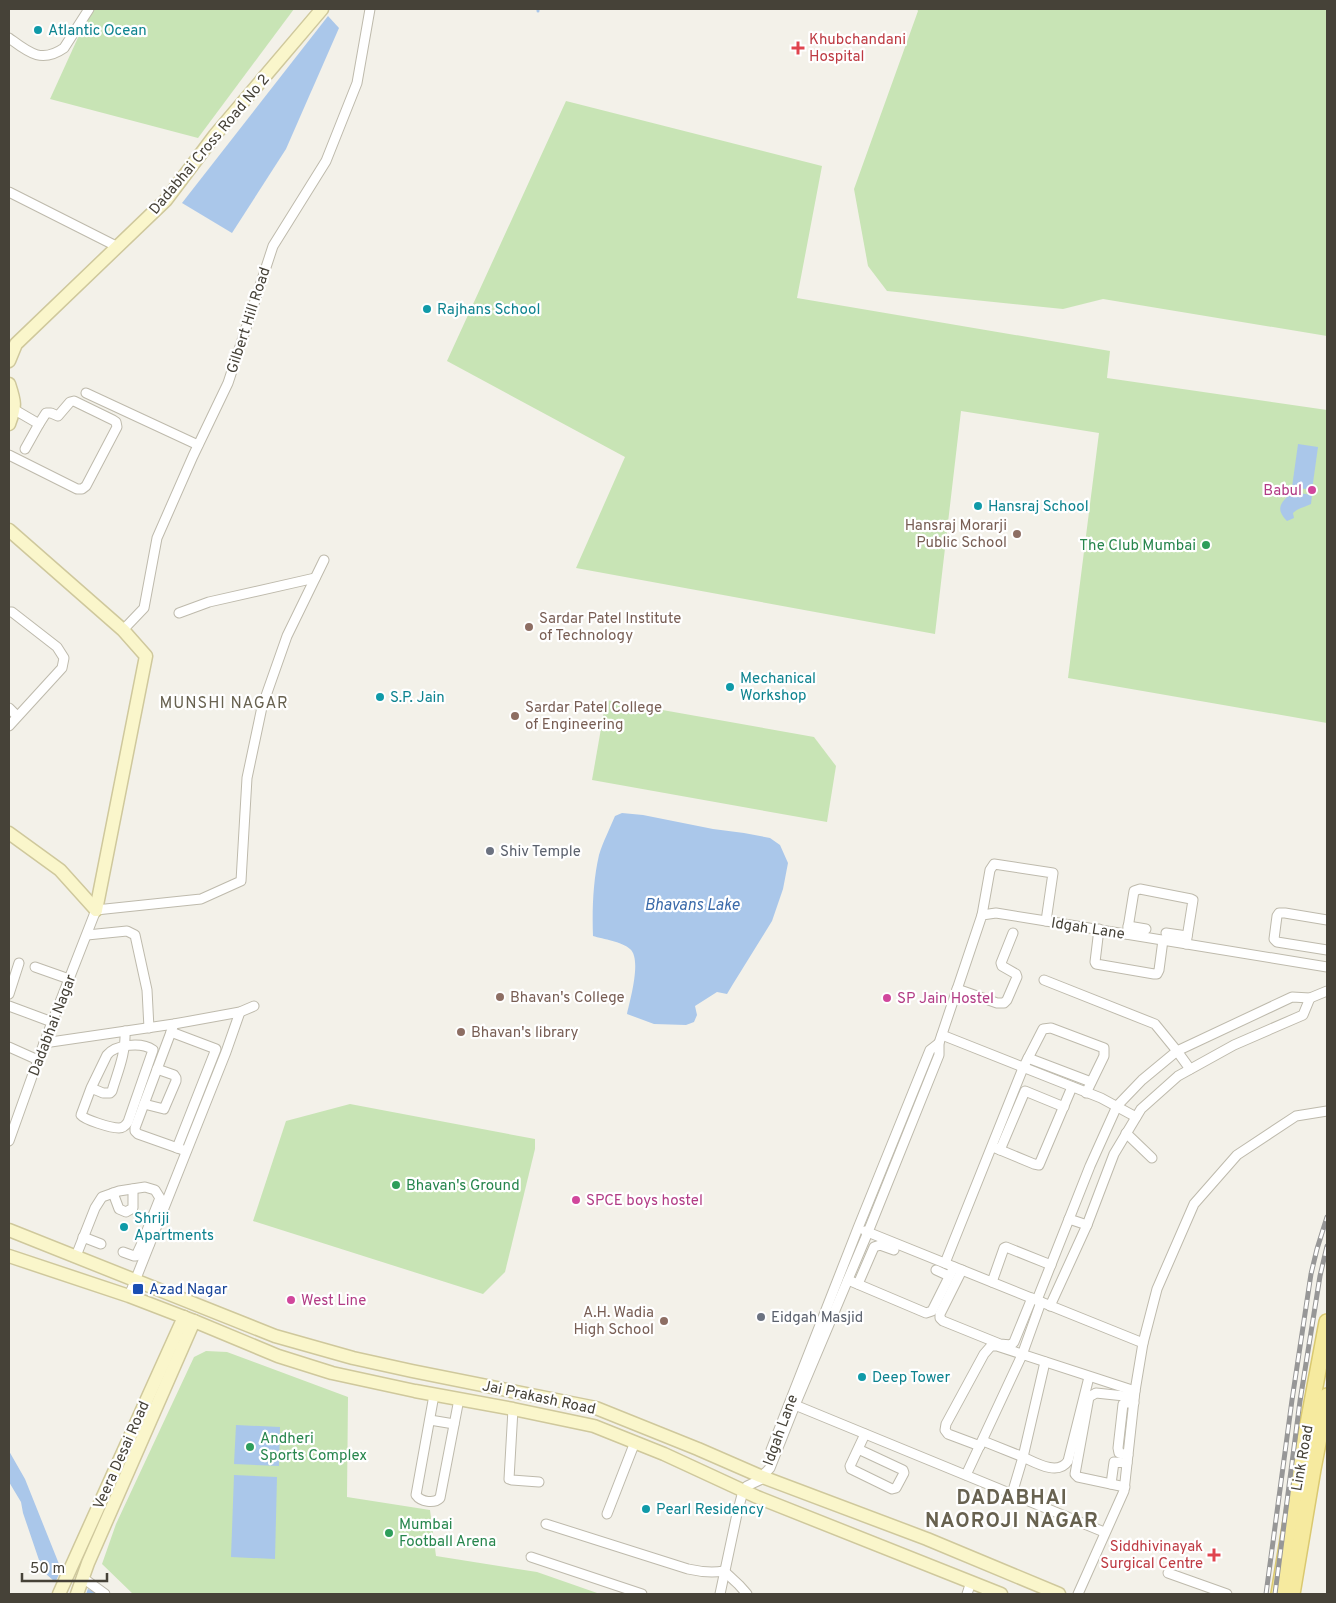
<svg xmlns="http://www.w3.org/2000/svg" width="1336" height="1603" font-family="Overpass,sans-serif">
<style>
.green{fill:#c8e4b5}
.water{fill:#aac7ea}
.pier{fill:#f3f1e9}
.lines{fill:none;stroke-linecap:round;stroke-linejoin:round}
.stream{stroke:#aac7ea;stroke-width:3}
.street-casing{stroke:#bebaac;stroke-width:11}
.secondary-casing{stroke:#cfc89c;stroke-width:15}
.primary-casing{stroke:#dac970;stroke-width:18}
.street{stroke:#fff;stroke-width:9}
.secondary{stroke:#faf6cb;stroke-width:12}
.primary{stroke:#f6ea9f;stroke-width:15}
.rail-casing{stroke:#979797;stroke-width:5}
.rail{stroke:#fff;stroke-width:3;stroke-dasharray:9;stroke-linecap:butt}
.culture-dot{fill:#0f9aa8;stroke:#fff;stroke-width:2}
.health-dot{fill:#e0444e;stroke:#fff;stroke-width:2}
.hotel-dot{fill:#d1479c;stroke:#fff;stroke-width:2}
.education-dot{fill:#8d6e63;stroke:#fff;stroke-width:2}
.leisure-dot{fill:#2e9e5b;stroke:#fff;stroke-width:2}
.worship-dot{fill:#6b7280;stroke:#fff;stroke-width:2}
.transit-dot{fill:#1a4fb4;stroke:#fff;stroke-width:2}
.labels{text-anchor:middle;stroke-width:4.5;stroke-linejoin:round;paint-order:stroke}
.culture-label{font-size:15px;fill:#0d838f;stroke:#fff;text-anchor:start}
.health-label{font-size:15px;fill:#be3a42;stroke:#fff;text-anchor:start}
.street-label{font-size:15px;fill:#464238;stroke:#fff}
.hotel-label{font-size:15px;fill:#b23c85;stroke:#fff;text-anchor:start}
.education-label{font-size:15px;fill:#785e54;stroke:#fff;text-anchor:start}
.leisure-label{font-size:15px;fill:#27864d;stroke:#fff;text-anchor:start}
.worship-label{font-size:15px;fill:#5b616d;stroke:#fff;text-anchor:start}
.transit-label{font-size:15px;fill:#164399;stroke:#fff;text-anchor:start}
.neighbourhood-label{font-size:16px;letter-spacing:1px;fill:#686250;stroke:#fff}
.water-label{font-size:16px;font-style:italic;fill:#3a6aa9;stroke:#fff}
.district-label{font-size:20px;font-weight:bold;letter-spacing:1px;fill:#686250;stroke:#fff}
</style>
<rect width="100%" height="100%" fill="#f3f1e9"/>
<g class="green">
<polygon points="91,9 294,9 198,138 50,99"/>
<polygon points="917,9 1327,9 1327,336 1103,299 1063,309 887,291 868,266 854,189 918,11"/>
<polygon points="566,101 822,166 797,298 1110,351 1107,378 1327,410 1327,723 1068,678 1099,433 961,411 935,634 576,568 625,457 447,361"/>
<polygon points="606,700 814,737 836,766 827,822 592,780"/>
<polygon points="350,1104 535,1139 535,1149 505,1272 483,1294 253,1221 286,1121"/>
<polygon points="206,1351 227,1352 348,1397 347,1497 430,1510 436,1556 537,1572 600,1594 133,1594 102,1564 116,1524 194,1357"/>
</g>
<g class="water">
<polygon points="328,16 339,28 286,149 232,233 182,203"/>
<polygon points="1298,444 1318,447 1312,490 1292,487"/>
<path d="M1292,492L1312,495L1311,504C1305,507 1298,508 1293,513L1294,518L1287,521C1274,508 1282,502 1292,492Z"/>
<path d="M622,813L643,815L713,829L744,833L770,838L780,845L788,863L783,889L772,921L733,984L727,994L717,992L695,1006L697,1015L694,1022L686,1025L654,1024L627,1014C630,1000 642,959 630,949C623,942 603,939 593,936C592,910 593,881 599,855C603,842 610,828 615,816Z"/>
<polygon points="236,1425 280,1427 279,1466 234,1464"/>
<polygon points="9,1451 25,1479 59,1564 72,1577 84,1587 99,1594 69,1594 46,1574 40,1563 23,1513 21,1502 9,1482"/>
<polygon points="234,1475 277,1477 275,1559 231,1557"/>
</g>
<polygon class="pier" points="63,1564 74,1575 89,1586 86,1594 65,1594 54,1586"/>
<g class="lines">
<polyline class="stream" points="538,9 538,11"/>
<defs>
<g id="street">
<path d="M9,38C28,52 41,64 64,48L89,9"/>
<polyline points="9,192 118,247"/>
<polyline points="86,393 198,445"/>
<polyline points="25,449 39,424"/>
<polyline points="9,455 77,489 82,489 86,486 117,427 116,422 113,420 74,401 70,402 58,416 51,413 46,413 39,424 15,410"/>
<polyline points="9,612 12,612 57,647 64,658 62,668 9,726"/>
<polyline points="179,613 209,602 315,578"/>
<polyline points="123,630 144,608 157,538 193,456 228,383 273,246 326,161 357,83 370,9"/>
<polyline points="9,708 17,716"/>
<polyline points="982,915 990,870 994,864 1053,873 1046,921"/>
<polyline points="1327,920 1285,913 1279,913 1277,916 1274,939 1277,942 1327,950"/>
<polyline points="1128,926 1146,929"/>
<polyline points="1099,929 1095,962 1096,964 1154,974 1157,974 1159,970 1163,940"/>
<polyline points="1166,933 1187,936"/>
<polyline points="1127,934 1134,891 1140,889 1191,899 1193,900 1186,944"/>
<polyline points="87,935 127,931 135,935 147,990 149,1028"/>
<polyline points="35,967 69,979"/>
<polyline points="1044,980 1155,1024 1177,1051 1190,1069"/>
<polyline points="957,989 997,1003 1004,1003 1007,1000 1017,977 1016,974 1002,966 1001,963 1013,933"/>
<polyline points="9,994 19,963"/>
<polyline points="9,1006 52,1022"/>
<polyline points="174,1024 135,1128 135,1131 138,1134 186,1151"/>
<polyline points="171,1032 216,1049 177,1148"/>
<polyline points="942,1035 1101,1098 1136,1117"/>
<polyline points="44,1043 174,1024 240,1012 254,1006"/>
<polyline points="9,1047 38,1060"/>
<polyline points="1028,1058 1091,1082"/>
<path d="M91,1088L107,1055C116,1044 142,1042 153,1050L128,1122C126,1125 123,1128 119,1128C111,1128 85,1120 81,1115L91,1088L103,1093H110L112,1091C118,1071 126,1053 125,1031"/>
<polyline points="144,1104 164,1109 176,1081 176,1078 174,1075 157,1069"/>
<polyline points="1126,1133 1152,1158"/>
<polyline points="9,1141 44,1043 96,910 201,899 241,881 247,778 262,707 287,636 324,560"/>
<polyline points="993,1147 1034,1164 1039,1165 1072,1087"/>
<polyline points="1000,1150 1025,1091 1064,1107"/>
<polyline points="113,1193 119,1209 126,1212 133,1208 133,1189"/>
<polyline points="1069,1219 1087,1225"/>
<polyline points="865,1231 1143,1343"/>
<polyline points="83,1237 101,1244"/>
<polyline points="123,1252 134,1256 136,1256 142,1243"/>
<polyline points="76,1256 95,1208 102,1197 119,1191 145,1187 155,1190 160,1198 142,1243 149,1245"/>
<polyline points="945,1263 1023,1068 1043,1029 1051,1028 1104,1048 1104,1056 1086,1093"/>
<polyline points="936,1270 949,1276"/>
<polyline points="962,1270 940,1314 940,1318 943,1321 1000,1344 1011,1345 1014,1342 1032,1298"/>
<polyline points="848,1280 926,1313 932,1311 954,1267"/>
<polyline points="992,1282 1004,1248 1006,1247 1051,1265"/>
<polyline points="858,1284 874,1247 880,1245 894,1250"/>
<polyline points="129,1296 226,1052 240,1012"/>
<polyline points="1037,1300 1090,1166 1117,1106 1142,1080 1177,1051 1292,997 1310,998 1327,991"/>
<polyline points="1050,1306 1087,1225 1114,1154 1141,1109 1178,1076 1234,1045 1303,1015 1310,998"/>
<path d="M434,1395L416,1495C421,1502 434,1504 440,1498L459,1399"/>
<polyline points="790,1403 1104,1532"/>
<polyline points="513,1409 509,1479 512,1480 539,1482"/>
<polyline points="430,1420 454,1424"/>
<polyline points="983,1441 1023,1457 1045,1362"/>
<polyline points="980,1446 948,1434 945,1430 946,1424 984,1354 991,1346 997,1346 1135,1391"/>
<polyline points="858,1449 903,1470 904,1473 896,1488 892,1489 851,1469 850,1466 865,1434"/>
<polyline points="771,1450 858,1228 930,1050 939,1043"/>
<polyline points="1128,1455 1119,1453 1118,1448 1123,1404 1125,1403 1134,1403"/>
<polyline points="966,1475 1022,1355 1041,1302"/>
<polyline points="1111,1484 1114,1462 1127,1463"/>
<polyline points="1125,1487 1078,1477 1075,1474 1089,1397 1096,1393 1134,1397"/>
<path d="M1012,1494L1023,1457C1036,1463 1058,1476 1068,1461L1089,1377"/>
<polyline points="607,1514 635,1442"/>
<path d="M546,1524L688,1569C701,1572 711,1573 724,1571L739,1585L747,1594"/>
<polyline points="531,1557 642,1594"/>
<polyline points="1168,1573 1227,1594"/>
<polyline points="83,1578 105,1594"/>
<polyline points="720,1594 737,1514 743,1491 747,1486 762,1479 765,1473 770,1468 795,1405 868,1232 939,1055 939,1043 982,915 996,913 1046,921 1327,967"/>
<polyline points="967,1594 971,1582"/>
<polyline points="1078,1594 1124,1491 1135,1391 1143,1343 1157,1289 1194,1204 1237,1155 1296,1116 1327,1111"/>
</g>
<g id="secondary">
<polyline points="9,361 16,344 166,200 215,135 322,9"/>
<path d="M9,384C15,402 16,406 9,424"/>
<polyline points="9,530 123,630 146,656 96,910"/>
<polyline points="9,833 60,870 96,910"/>
<polyline points="9,1230 275,1336 353,1358 412,1371 596,1408 698,1449 760,1476 927,1539 1059,1594"/>
<polyline points="9,1256 129,1296 194,1321 278,1356 332,1373 415,1391 513,1409 594,1426 664,1454 757,1497 1001,1594"/>
<polyline points="59,1594 184,1317"/>
<polyline points="77,1594 88,1563 194,1321"/>
</g>
<g id="primary">
<polyline points="1279,1594 1300,1467 1327,1322"/>
<polyline points="1292,1594 1313,1469 1327,1396"/>
</g>
</defs>
<use href="#street" class="street-casing"/>
<use href="#secondary" class="secondary-casing"/>
<use href="#primary" class="primary-casing"/>
<use href="#street" class="street"/>
<use href="#secondary" class="secondary"/>
<use href="#primary" class="primary"/>
<defs>
<g id="rail">
<polyline points="1266,1594 1292,1400 1311,1274 1317,1249 1327,1217"/>
<polyline points="1275,1594 1300,1401 1320,1276 1327,1246"/>
</g>
</defs>
<use href="#rail" class="rail-casing"/>
<use href="#rail" class="rail"/>
</g>
<g class="culture-dot">
<circle cx="38" cy="30" r="5"/>
<circle cx="427" cy="309" r="5"/>
<circle cx="978" cy="506" r="5"/>
<circle cx="730" cy="687" r="5"/>
<circle cx="380" cy="697" r="5"/>
<circle cx="124" cy="1227" r="5"/>
<circle cx="862" cy="1377" r="5"/>
<circle cx="646" cy="1509" r="5"/>
</g>
<g class="health-dot">
<path d="M795.5 40.5h5v5h5v5h-5v5h-5v-5h-5v-5h5z"/>
<path d="M1211.5 1547.5h5v5h5v5h-5v5h-5v-5h-5v-5h5z"/>
</g>
<g class="hotel-dot">
<circle cx="1312" cy="490" r="5"/>
<circle cx="887" cy="998" r="5"/>
<circle cx="576" cy="1200" r="5"/>
<circle cx="291" cy="1300" r="5"/>
</g>
<g class="education-dot">
<circle cx="1017" cy="534" r="5"/>
<circle cx="529" cy="627" r="5"/>
<circle cx="515" cy="716" r="5"/>
<circle cx="500" cy="997" r="5"/>
<circle cx="461" cy="1032" r="5"/>
<circle cx="664" cy="1321" r="5"/>
</g>
<g class="leisure-dot">
<circle cx="1206" cy="545" r="5"/>
<circle cx="396" cy="1185" r="5"/>
<circle cx="250" cy="1447" r="5"/>
<circle cx="389" cy="1533" r="5"/>
</g>
<g class="worship-dot">
<circle cx="490" cy="851" r="5"/>
<circle cx="761" cy="1317" r="5"/>
</g>
<rect class="transit-dot" x="132" y="1283" width="12" height="12" rx="2.5"/>
<g class="labels">
<g class="culture-label">
<text x="48" y="35">Atlantic Ocean</text>
<text x="437" y="314">Rajhans School</text>
<text x="988" y="511">Hansraj School</text>
<text x="740" y="683">Mechanical<tspan x="740" dy="17">Workshop</tspan></text>
<text x="390" y="702">S.P. Jain</text>
<text x="134" y="1223">Shriji<tspan x="134" dy="17">Apartments</tspan></text>
<text x="872" y="1382">Deep Tower</text>
<text x="656" y="1514">Pearl Residency</text>
</g>
<g class="health-label">
<text x="809" y="44">Khubchandani<tspan x="809" dy="17">Hospital</tspan></text>
<text x="1203" y="1551" text-anchor="end">Siddhivinayak<tspan x="1203" dy="17">Surgical Centre</tspan></text>
</g>
<g class="street-label">
<text transform="translate(209 144) rotate(-50)" y="5">Dadabhai Cross Road No 2</text>
<text transform="translate(248 320) rotate(-72)" y="5">Gilbert Hill Road</text>
<text transform="translate(1088 928) rotate(9)" y="5">Idgah Lane</text>
<text transform="translate(52 1025) rotate(-69)" y="5">Dadabhai Nagar</text>
<text transform="translate(539 1397) rotate(12)" y="5">Jai Prakash Road</text>
<text transform="translate(780 1430) rotate(-70)" y="5">Idgah Lane</text>
<text transform="translate(121 1455) rotate(-66)" y="5">Veera Desai Road</text>
<text transform="translate(1302 1458) rotate(-80)" y="5">Link Road</text>
</g>
<g class="hotel-label">
<text x="1302" y="495" text-anchor="end">Babul</text>
<text x="897" y="1003">SP Jain Hostel</text>
<text x="586" y="1205">SPCE boys hostel</text>
<text x="301" y="1305">West Line</text>
</g>
<g class="education-label">
<text x="1007" y="530" text-anchor="end">Hansraj Morarji<tspan x="1007" dy="17">Public School</tspan></text>
<text x="539" y="623">Sardar Patel Institute<tspan x="539" dy="17">of Technology</tspan></text>
<text x="525" y="712">Sardar Patel College<tspan x="525" dy="17">of Engineering</tspan></text>
<text x="510" y="1002">Bhavan's College</text>
<text x="471" y="1037">Bhavan's library</text>
<text x="654" y="1317" text-anchor="end">A.H. Wadia<tspan x="654" dy="17">High School</tspan></text>
</g>
<g class="leisure-label">
<text x="1196" y="550" text-anchor="end">The Club Mumbai</text>
<text x="406" y="1190">Bhavan's Ground</text>
<text x="260" y="1443">Andheri<tspan x="260" dy="17">Sports Complex</tspan></text>
<text x="399" y="1529">Mumbai<tspan x="399" dy="17">Football Arena</tspan></text>
</g>
<g class="worship-label">
<text x="500" y="856">Shiv Temple</text>
<text x="771" y="1322">Eidgah Masjid</text>
</g>
<g class="transit-label">
<text x="149" y="1294">Azad Nagar</text>
</g>
<g class="neighbourhood-label">
<text x="224" y="708">MUNSHI NAGAR</text>
</g>
<g class="water-label">
<text x="692" y="910">Bhavans Lake</text>
</g>
<g class="district-label">
<text x="1012" y="1504">DADABHAI<tspan x="1012" dy="23">NAOROJI NAGAR</tspan></text>
</g>
</g>
<rect width="1336" height="1603" fill="none" stroke="#464238" stroke-width="20"/>
<path d="M22 1573v8h85v-8" fill="none" stroke="#464238" stroke-width="2.5"/>
<text x="30" y="1573" font-size="15" fill="#464238" stroke="#ffffff" stroke-width="4" paint-order="stroke">50 m</text>
</svg>
